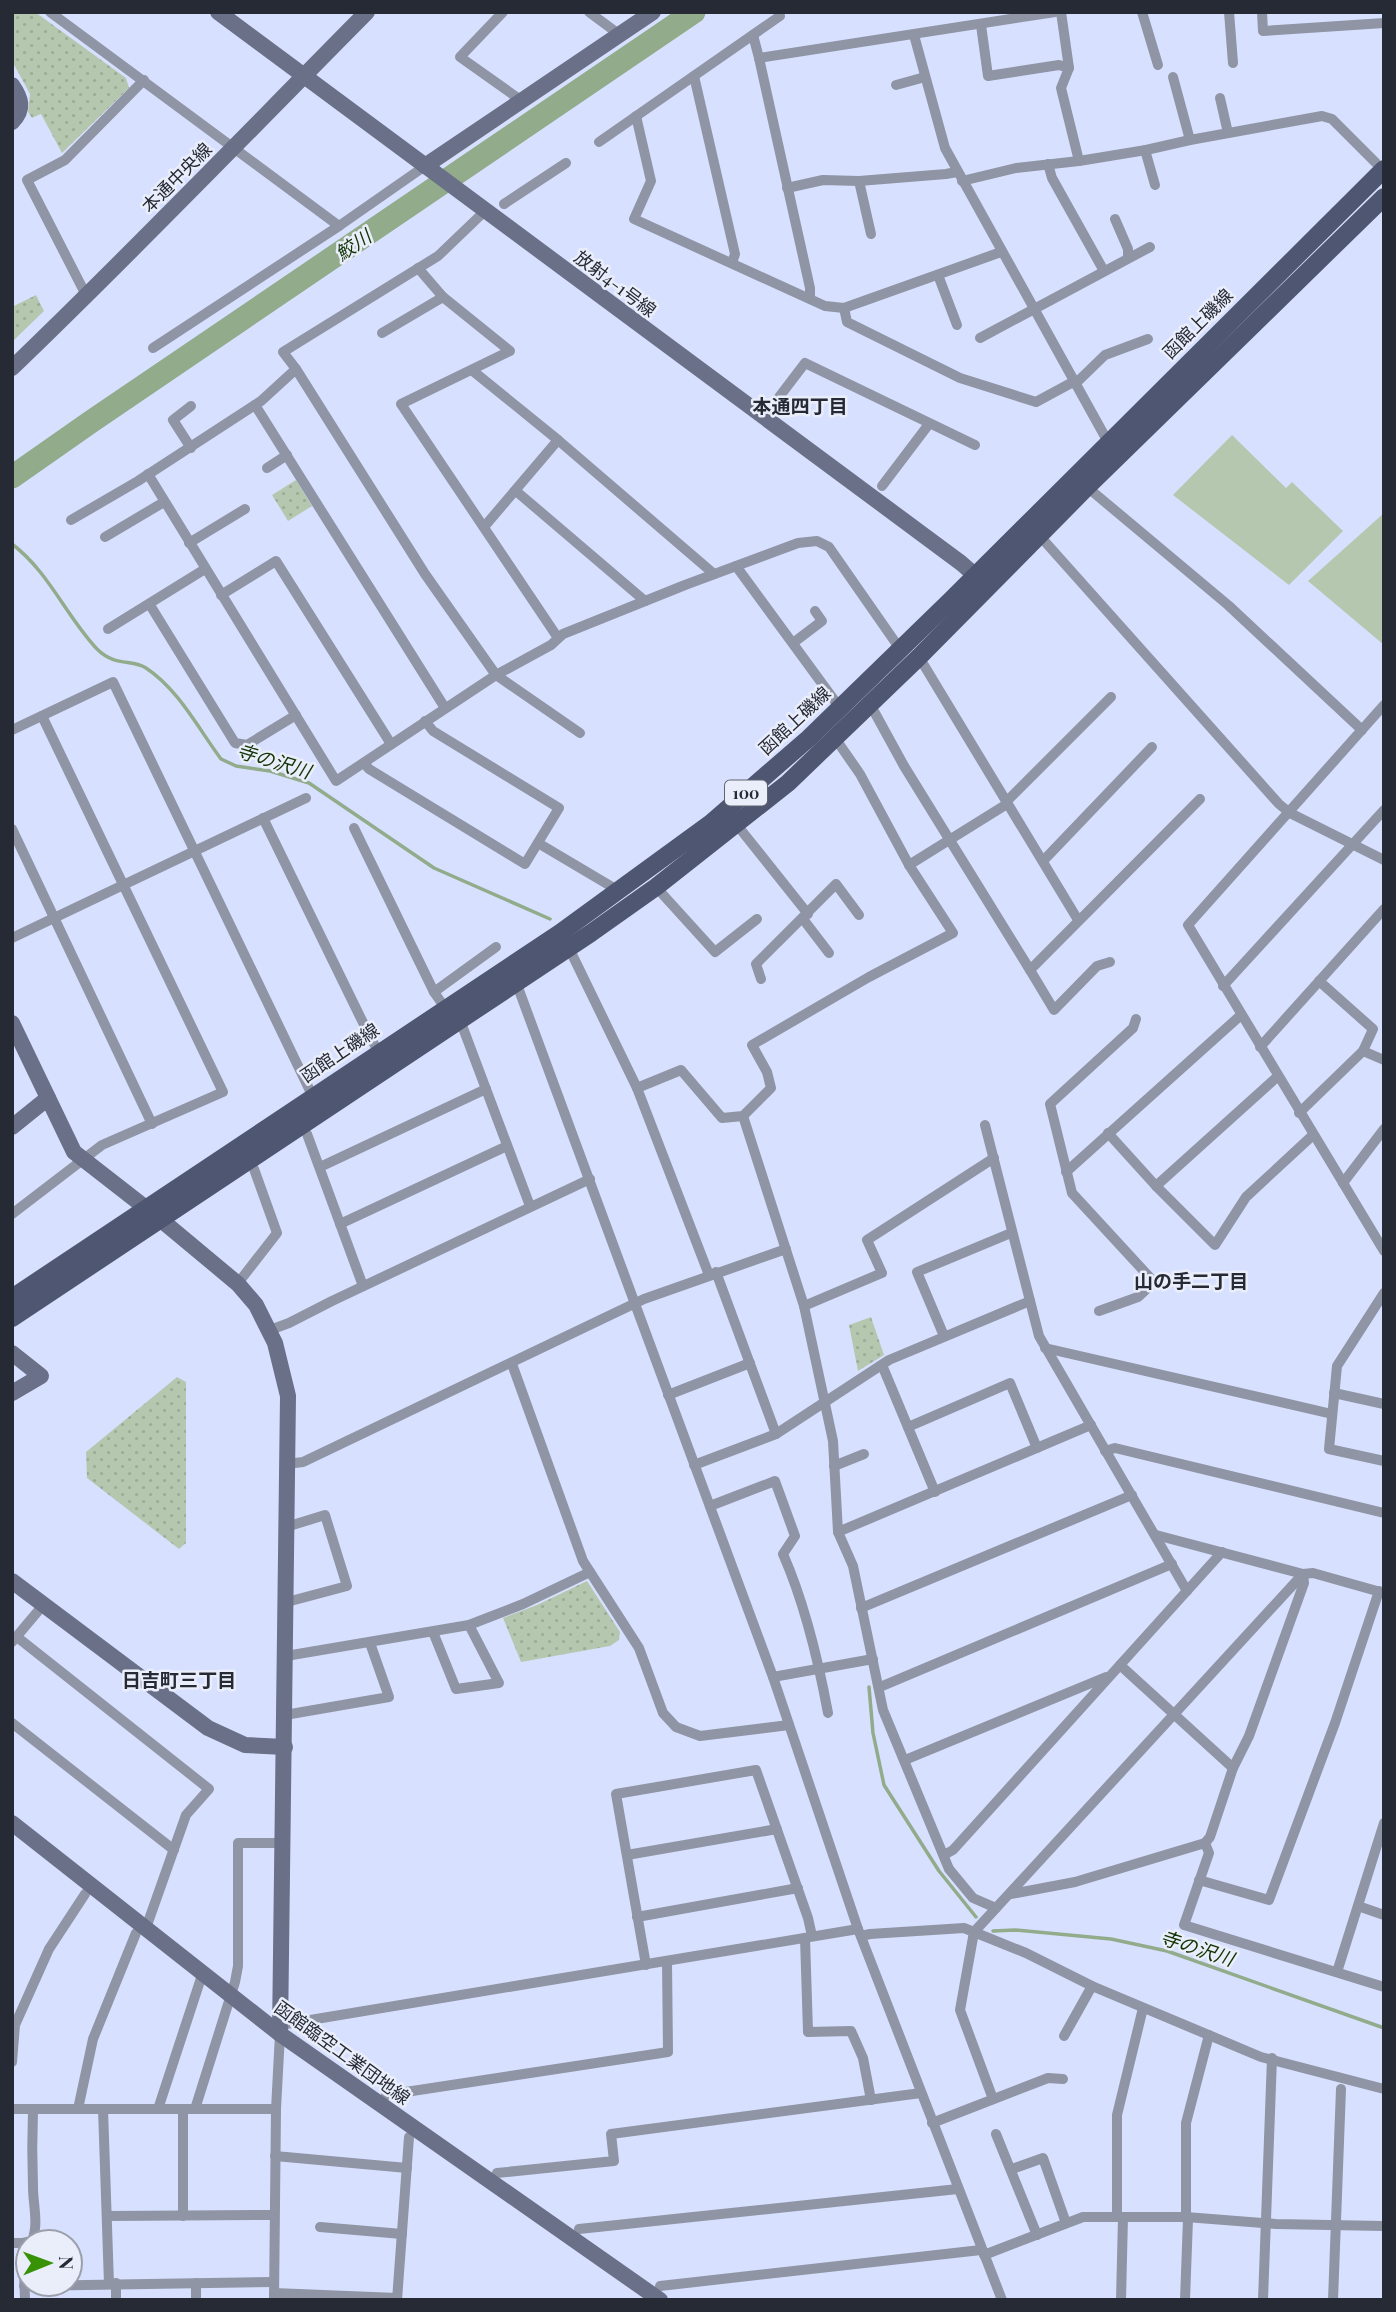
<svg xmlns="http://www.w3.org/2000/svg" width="1396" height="2312" font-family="'Playfair Display','Noto Sans JP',serif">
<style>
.green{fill:url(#green-dots)}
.pitch{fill:#b5c8af}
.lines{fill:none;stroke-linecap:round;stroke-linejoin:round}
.stream{stroke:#92ab8b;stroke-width:3.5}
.river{stroke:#92ab8b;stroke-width:23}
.street{stroke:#9095a5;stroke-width:10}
.secondary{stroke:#697087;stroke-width:16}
.primary{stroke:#4e5671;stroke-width:18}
.labels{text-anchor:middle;stroke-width:5;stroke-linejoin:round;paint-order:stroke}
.shield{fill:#eaeefb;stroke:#616570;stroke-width:2}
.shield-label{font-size:16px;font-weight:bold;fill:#262a35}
.street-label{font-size:18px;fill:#262a35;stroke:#eaeefb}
.water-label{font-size:19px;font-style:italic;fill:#133505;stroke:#eaeefb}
.neighbourhood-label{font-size:19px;font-weight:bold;fill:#262a35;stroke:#eaeefb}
</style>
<defs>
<pattern id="green-dots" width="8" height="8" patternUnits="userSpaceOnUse" patternTransform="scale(1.75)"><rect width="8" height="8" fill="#b5c8af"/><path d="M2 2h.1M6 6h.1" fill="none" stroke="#9cac97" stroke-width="1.8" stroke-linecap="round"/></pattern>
</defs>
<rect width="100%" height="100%" fill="#d7e1ff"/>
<g class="green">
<polygon points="12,12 35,12 126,78 129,88 62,153 41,114 32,118 28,112 30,94 12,61"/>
<polygon points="36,295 44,311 12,342 12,307"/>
<polygon points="296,480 312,506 288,521 272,495"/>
<polygon points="871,1317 884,1355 858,1371 849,1325"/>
<polygon points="177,1377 186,1382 186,1543 179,1549 87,1478 86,1452"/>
<polygon points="587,1581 620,1632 619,1640 610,1646 521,1662 503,1618 537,1605"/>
</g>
<g class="pitch">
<polygon points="1232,435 1286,488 1292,482 1343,531 1289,585 1173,495"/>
<polygon points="1384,513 1384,645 1308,581"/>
</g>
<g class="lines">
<g class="stream">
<path d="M12,544C49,572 66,616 97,649C115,667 132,659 146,668C178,689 198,728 221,759L236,766L270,771L309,783L434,868L550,919"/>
<polyline points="869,1687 873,1733 884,1785 939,1871 976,1917"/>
<polyline points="993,1931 1015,1930 1111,1939 1167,1951 1384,2028"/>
</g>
<polyline class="river" points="12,477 92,421 694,12"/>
<g class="street">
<polyline points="50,12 339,226"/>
<polyline points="503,12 460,57 522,101"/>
<polyline points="589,12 620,35"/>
<polyline points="1061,12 1069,68 1061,88 1079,161"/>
<polyline points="1142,12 1158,65"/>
<polyline points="1229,12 1233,63"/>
<polyline points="1262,12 1263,31 1384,23"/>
<polyline points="981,25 988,76 1059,65 1069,68"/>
<polyline points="753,35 759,58 1055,12"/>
<polyline points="914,35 945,148 1108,442"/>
<polyline points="759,58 810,288 810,299"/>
<polyline points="694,76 735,254 732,263"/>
<polyline points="1173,77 1190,140"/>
<polyline points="896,85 925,77"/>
<polyline points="1220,98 1228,133"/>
<polyline points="636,116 651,181 634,219 825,306 844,308 1001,252"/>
<polyline points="599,142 780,16"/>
<polyline points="1145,150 1155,185"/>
<polyline points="1048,164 1052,178 1104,271"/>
<polyline points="859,181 871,234"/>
<polyline points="962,181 1016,168 1079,161 1146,150 1190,140 1322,116 1332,119 1376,163"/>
<polyline points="787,188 823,180 859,181 946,174 957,172"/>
<polyline points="504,204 566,163"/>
<polyline points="486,210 438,256 283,352 296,369 425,574 496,675 580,733"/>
<polyline points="1115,219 1128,249 1128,258"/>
<polyline points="418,268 443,297 510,351 401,404 558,638"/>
<polyline points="938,275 957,325"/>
<polyline points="86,295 27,180 65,160 144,80"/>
<polyline points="844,308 847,322 960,378 1036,402 1073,382"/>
<polyline points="382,333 443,297"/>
<polyline points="980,338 1150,247"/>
<polyline points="153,348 339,226 425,166"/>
<polyline points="473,371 558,440 714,574"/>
<polyline points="1075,384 1105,355 1148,339"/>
<polyline points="255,405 445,708"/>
<polyline points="773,405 805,363 975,445"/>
<polyline points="191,406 173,420 191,448"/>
<polyline points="267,468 287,455"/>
<polyline points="148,474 336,781 496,675 551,645 563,634 685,585 798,543 817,541 829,547 900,649"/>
<polyline points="882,486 929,424"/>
<polyline points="1087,487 1228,605 1362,730"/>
<polyline points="516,491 645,601"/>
<polyline points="71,520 138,481 261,401 296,369"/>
<polyline points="484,527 558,440"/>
<polyline points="1039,535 1279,804 1290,813 1384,860"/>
<polyline points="105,537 164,502"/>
<polyline points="189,543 245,509"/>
<polyline points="736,566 840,708"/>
<polyline points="221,595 276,561 391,744"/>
<polyline points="150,605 235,743 247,745 296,715"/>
<polyline points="108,629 205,569"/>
<polyline points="793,643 822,621 815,611"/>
<polyline points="919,657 1078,920"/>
<polyline points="870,704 904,766 1030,970"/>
<polyline points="1384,705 1188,925 1384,1251"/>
<polyline points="12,730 113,682 313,1097"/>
<polyline points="364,763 369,769 525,864 559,808 433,731 425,721"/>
<polyline points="1006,802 1111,697"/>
<polyline points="263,818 371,1039 379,1052"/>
<polyline points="737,825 808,914"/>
<polyline points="354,828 434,992 445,1008"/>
<polyline points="12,829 152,1124"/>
<polyline points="538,843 619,891"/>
<polyline points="1043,861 1152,747"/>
<polyline points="909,865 1007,804"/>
<polyline points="656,887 715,952 757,919"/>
<polyline points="803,919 829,953"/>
<polyline points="12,938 306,798"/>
<polyline points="567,944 637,1088 709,1275"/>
<polyline points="1110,962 1097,966 1054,1010 1030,970 1200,799"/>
<polyline points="761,979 756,964 836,884 859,915"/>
<polyline points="516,982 773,1677 858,1929 1002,2300"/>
<polyline points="1223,986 1384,810"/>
<polyline points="434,992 496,947"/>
<polyline points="460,1020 530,1206"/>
<polyline points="1260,1047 1384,909"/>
<polyline points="1363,1051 1384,1060"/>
<polyline points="637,1088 681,1070 722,1118 743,1116 771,1088 767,1072 752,1045 869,977 953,933 909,865 860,774 835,738"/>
<polyline points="1299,1113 1363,1051 1373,1029 1319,981"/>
<polyline points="743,1116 804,1306 833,1441 838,1532 853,1566 883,1710 949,1869 973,1898 996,1908"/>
<polyline points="985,1125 1039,1336 1187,1591"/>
<polyline points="1108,1133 1156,1186 1215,1245 1246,1197 1313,1135"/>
<polyline points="307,1134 363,1286"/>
<polyline points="320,1167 486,1089"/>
<polyline points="1066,1172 1241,1015"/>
<polyline points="1343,1183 1384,1129"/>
<polyline points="1156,1186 1277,1077"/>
<polyline points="12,1214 102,1145 223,1092 42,716"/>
<polyline points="340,1224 507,1146"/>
<polyline points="716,1272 776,1434"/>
<polyline points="242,1278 277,1233 254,1169"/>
<polyline points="1384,1293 1337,1366 1329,1449 1384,1461"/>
<polyline points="804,1306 882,1273 867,1240 994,1158"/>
<polyline points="1099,1311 1138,1297 1154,1282 1072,1193 1050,1104 1133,1028 1136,1019"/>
<polyline points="270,1330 289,1323 332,1301 590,1179"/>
<polyline points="944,1336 917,1272 1011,1233"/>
<polyline points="1045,1348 1332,1414"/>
<polyline points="512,1364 583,1561 639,1648 663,1713 676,1727 700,1736 789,1725"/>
<polyline points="882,1365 935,1492"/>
<polyline points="1334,1393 1384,1404"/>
<polyline points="668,1395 750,1363"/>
<polyline points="908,1427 1010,1383 1037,1448"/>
<polyline points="1105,1451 1115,1448 1384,1513"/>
<polyline points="287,1464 303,1462 644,1299 786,1249"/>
<polyline points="694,1465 776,1434 889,1360 1030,1301"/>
<polyline points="834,1466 864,1454"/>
<path d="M710,1506L775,1481L795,1536L783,1554C805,1604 818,1659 828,1713"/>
<polyline points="286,1527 325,1515 347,1586 287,1602"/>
<polyline points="838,1532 1091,1425"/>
<polyline points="1156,1535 1303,1574 1313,1573 1384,1593"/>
<polyline points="1303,1574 1304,1583 1249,1736 1233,1768 1210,1837 1205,1843 1209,1853 1184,1925 1384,1987"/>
<polyline points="861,1608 1132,1495"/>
<polyline points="433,1632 456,1689 499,1683 469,1625"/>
<polyline points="17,1637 209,1789 186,1815 146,1928"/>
<polyline points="12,1642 44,1604"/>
<polyline points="286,1656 469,1625 523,1604 590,1572"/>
<polyline points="1120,1665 1233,1768"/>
<polyline points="773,1677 873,1659"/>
<polyline points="880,1687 1172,1564"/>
<polyline points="285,1715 389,1697 370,1643"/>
<polyline points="12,1723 174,1850"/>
<polyline points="905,1760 1106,1677"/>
<polyline points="627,1855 777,1829"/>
<polyline points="944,1855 953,1850 1222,1552"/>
<polyline points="1199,1880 1269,1900 1335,1723 1379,1591"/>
<polyline points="1011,1894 1075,1882 1205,1843"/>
<polyline points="1358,1906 1384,1915"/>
<polyline points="637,1917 798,1888"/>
<polyline points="861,1936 870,1934 964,1928 1026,1953 1092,1986 1261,2057 1384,2089"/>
<polyline points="805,1938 808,2032 851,2031 863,2058 871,2100"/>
<polyline points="646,1965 616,1794 756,1770 808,1918 812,1936"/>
<polyline points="1337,1972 1384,1823"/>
<polyline points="280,2025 858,1929"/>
<polyline points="1064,2036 1092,1986"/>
<polyline points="12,2062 15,2025 49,1949 85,1894"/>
<polyline points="386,2095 668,2052 667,1961"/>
<polyline points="993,2099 960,2010 974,1932 1303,1574"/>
<polyline points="12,2109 276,2109"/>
<polyline points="78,2109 93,2039 136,1933"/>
<polyline points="103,2109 109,2284"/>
<polyline points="158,2109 203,1972"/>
<polyline points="183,2109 183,2216"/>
<polyline points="195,2109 235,1982 238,1966 238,1843 283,1843"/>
<polyline points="932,2123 1048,2078 1063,2079"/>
<polyline points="996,2134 1037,2235"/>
<polyline points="275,2156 407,2168"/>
<polyline points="1012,2169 1043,2158 1066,2223"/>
<polyline points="497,2173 614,2161 611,2134 921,2093"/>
<polyline points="107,2216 274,2215"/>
<polyline points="1117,2217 1117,2115 1143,2008"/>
<polyline points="1186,2217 1186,2123 1209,2035"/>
<polyline points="320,2227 402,2234"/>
<polyline points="579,2229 958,2189"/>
<polyline points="12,2243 23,2243 25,2300"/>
<path d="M23,2243L32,2241C39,2224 33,2205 33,2187C32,2161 32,2136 33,2110"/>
<polyline points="984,2255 1083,2217 1186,2217 1276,2224 1384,2226"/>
<polyline points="24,2286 274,2282"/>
<polyline points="660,2286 981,2250"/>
<polyline points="274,2293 397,2298"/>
<polyline points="116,2300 116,2283"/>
<polyline points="196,2300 196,2283"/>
<polyline points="274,2300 276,2109 280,2034"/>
<polyline points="397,2300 409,2137"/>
<polyline points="1121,2300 1123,2217"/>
<polyline points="1185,2300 1188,2219"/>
<polyline points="1263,2300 1272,2058"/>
<polyline points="1333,2300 1341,2089"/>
</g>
<g class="secondary">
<polyline points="218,12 961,563 984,583"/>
<path d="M12,85C21,98 25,109 12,122"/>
<polyline points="425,166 653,12"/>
<path d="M12,368C133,252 249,131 367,12"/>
<polyline points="12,1023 74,1152 160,1219 238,1284 256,1305 275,1343 288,1396 280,2034"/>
<polyline points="12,1127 48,1098"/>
<polyline points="12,1353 41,1376 12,1393"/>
<polyline points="12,1581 208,1728 245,1745 285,1747"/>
<polyline points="12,1823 280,2034 660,2300"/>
</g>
<g class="primary">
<polyline points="12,1298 560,933 711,823 809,738 950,601 1384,169"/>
<polyline points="12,1318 591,933 656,887 788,783 919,657 1087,487 1384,197"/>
</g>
</g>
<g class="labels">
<rect class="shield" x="725" y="780.5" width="42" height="25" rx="5"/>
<g class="shield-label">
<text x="746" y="799">100</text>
</g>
<g class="street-label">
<text transform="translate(177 178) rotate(-45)" y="6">本通中央線</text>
<text transform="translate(615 284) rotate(37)" y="6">放射4-1号線</text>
<text transform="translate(1198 324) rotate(-45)" y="6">函館上磯線</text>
<text transform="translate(795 721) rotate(-43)" y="6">函館上磯線</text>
<text transform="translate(340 1053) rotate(-34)" y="6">函館上磯線</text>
<text transform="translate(342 2053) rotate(36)" y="6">函館臨空工業団地線</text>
</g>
<g class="water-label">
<text transform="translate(353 245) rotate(-34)" y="7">鮫川</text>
<text transform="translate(274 761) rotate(17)" y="7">寺の沢川</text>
<text transform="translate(1197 1948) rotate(18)" y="7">寺の沢川</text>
</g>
<g class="neighbourhood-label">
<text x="800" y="413">本通四丁目</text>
<text x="1191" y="1288">山の手二丁目</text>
<text x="179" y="1687">日吉町三丁目</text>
</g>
</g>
<rect width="1396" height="2312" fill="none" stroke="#262a35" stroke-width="28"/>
<g transform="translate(49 2263) rotate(89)"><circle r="33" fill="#eaeefb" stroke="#9ca0ac" stroke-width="2"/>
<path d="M0-5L12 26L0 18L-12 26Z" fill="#379206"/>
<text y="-10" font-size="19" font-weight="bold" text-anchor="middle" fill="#262a35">N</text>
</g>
</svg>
